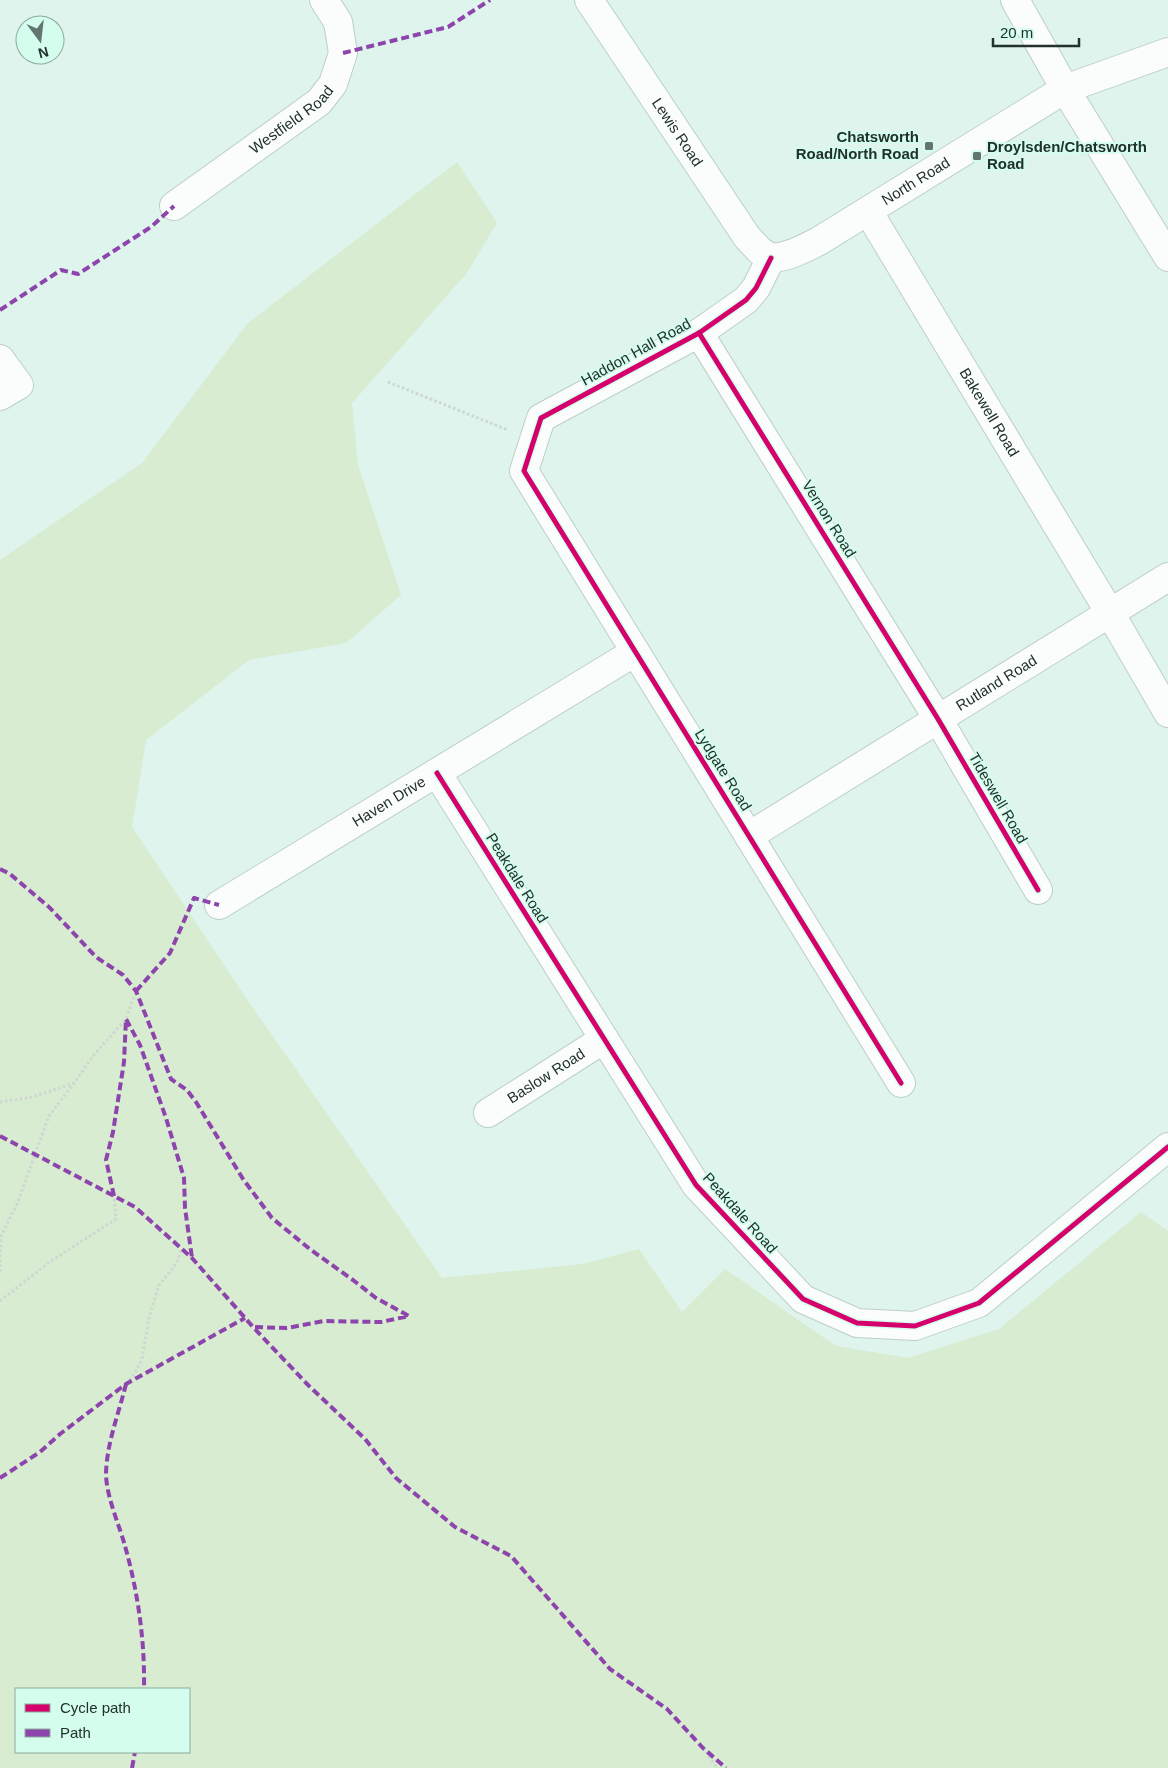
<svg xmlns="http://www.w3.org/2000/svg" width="1168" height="1768" font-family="Arial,sans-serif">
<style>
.green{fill:#d7ecd0;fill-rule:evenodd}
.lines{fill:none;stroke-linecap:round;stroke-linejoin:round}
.minor-casing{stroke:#bdcfc9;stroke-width:30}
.path{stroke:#d0d6d3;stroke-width:3;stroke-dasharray:2.5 2.5;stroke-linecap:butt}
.minor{stroke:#fafdfc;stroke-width:28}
.quiet{stroke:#8e44ad;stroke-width:4;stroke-dasharray:8 4;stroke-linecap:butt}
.cycleway-casing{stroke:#d5fdee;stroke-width:8}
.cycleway{stroke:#d6006c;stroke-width:5}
.poi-dot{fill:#64756f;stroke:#d5fdee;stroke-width:2}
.labels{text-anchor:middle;stroke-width:4;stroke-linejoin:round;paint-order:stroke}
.street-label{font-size:15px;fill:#22312b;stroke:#d5fdee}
.poi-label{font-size:15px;font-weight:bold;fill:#22312b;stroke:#d5fdee;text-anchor:end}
</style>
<rect width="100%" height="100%" fill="#def4ec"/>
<path class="green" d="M457,162L497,223L466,274L352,403L358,465L401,595L346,643L249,660L146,740L132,827L246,998L442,1278L583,1264L639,1249L682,1312L725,1269L836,1346L908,1358L999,1329L1141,1212L1168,1231V1768H0V560L142,463L248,323ZM16,1689H189V1752H16Z"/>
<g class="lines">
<defs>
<g id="minor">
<path id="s1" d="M589,0L747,237L760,251L771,258"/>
<polyline points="1015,0 1065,89 1168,257"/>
<path id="s2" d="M174,206L319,102L333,84L343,53L338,22L324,0"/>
<path id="s3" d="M868,211L1110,613L1168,713"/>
<polyline points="771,258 756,288 746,300 699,333 541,418 524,471 901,1083"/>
<path id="s4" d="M771,258C789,257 803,249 819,241L1065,89L1168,52"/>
<polyline points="699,333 938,719 1038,890"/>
<polyline points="0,359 19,385 0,396"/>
<polyline points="437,773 696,1185 803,1299 857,1323 915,1326 979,1303 1168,1147"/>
<path id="s5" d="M749,836L1168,577"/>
<path id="s6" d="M219,905L635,652"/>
<path id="s7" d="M488,1113L604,1039"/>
</g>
</defs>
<use href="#minor" class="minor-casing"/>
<g class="path">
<polyline points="388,382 508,430"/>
<polyline points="0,1102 33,1097 74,1083 93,1056 126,1019 136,991"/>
<polyline points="0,1272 1,1236 17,1204 49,1116 74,1083"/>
<polyline points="0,1301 51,1261 116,1219 114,1196"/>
<polyline points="126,1384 136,1371 142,1359 149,1318 159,1285 176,1264 182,1248"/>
<polyline points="703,1748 717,1768"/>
</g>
<use href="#minor" class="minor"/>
<g class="quiet">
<polyline points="343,53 448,27 490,0"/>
<polyline points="0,310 61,270 78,274 151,227 174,206"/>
<polyline points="0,869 10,874 49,907 96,957 123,975 136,991 171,1079 187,1090 196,1102 243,1179 272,1218 311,1250 353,1280 376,1298 409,1316 381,1322 324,1321 287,1328 253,1327"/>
<polyline points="136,991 170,953 194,898 219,905"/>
<polyline points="0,1136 135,1207 192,1258 253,1327 308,1385 365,1439 396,1478 455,1527 511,1556 610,1669 667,1709 703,1748 726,1768"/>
<polyline points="114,1196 106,1160 113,1132 124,1062 126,1019 140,1045 166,1118 184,1178 185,1208 192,1258"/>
<path d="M126,1384C119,1413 107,1442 106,1473C106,1496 119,1524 125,1546C138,1592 145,1642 144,1689"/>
<polyline points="0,1478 40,1452 60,1434 126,1384 245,1318"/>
<polyline points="132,1768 135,1752"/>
</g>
<defs>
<g id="cycleway">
<polyline points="771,258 756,288 746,300 699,333 541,418 524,471 901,1083"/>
<polyline points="699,333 938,719 1038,890"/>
<polyline points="437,773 696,1185 803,1299 857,1323 915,1326 979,1303 1168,1147"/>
</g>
</defs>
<use href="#cycleway" class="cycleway-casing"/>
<use href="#cycleway" class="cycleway"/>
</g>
<g class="poi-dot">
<rect x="924" y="141" width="10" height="10" rx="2.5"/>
<rect x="972" y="151" width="10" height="10" rx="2.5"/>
</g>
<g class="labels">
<g class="street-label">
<text dy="5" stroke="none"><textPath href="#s2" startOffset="146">Westfield Road</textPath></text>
<text dy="5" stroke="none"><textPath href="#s1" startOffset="159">Lewis Road</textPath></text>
<text dy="5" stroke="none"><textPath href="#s4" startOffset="165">North Road</textPath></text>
<text transform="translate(636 352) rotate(-29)" y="5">Haddon Hall Road</text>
<text dy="5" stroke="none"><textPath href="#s3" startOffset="235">Bakewell Road</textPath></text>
<text transform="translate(829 519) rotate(58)" y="5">Vernon Road</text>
<text dy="5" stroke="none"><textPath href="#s5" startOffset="291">Rutland Road</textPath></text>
<text transform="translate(723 770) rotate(58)" y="5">Lydgate Road</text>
<text transform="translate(998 798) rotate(60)" y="5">Tideswell Road</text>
<text dy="5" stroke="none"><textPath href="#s6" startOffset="199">Haven Drive</textPath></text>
<text transform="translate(517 878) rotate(58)" y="5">Peakdale Road</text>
<text dy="5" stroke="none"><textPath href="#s7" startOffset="69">Baslow Road</textPath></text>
<text transform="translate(740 1213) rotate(48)" y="5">Peakdale Road</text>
</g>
<g class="poi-label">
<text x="919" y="142">Chatsworth<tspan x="919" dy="17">Road/North Road</tspan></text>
<text x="987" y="152" text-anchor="start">Droylsden/Chatsworth<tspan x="987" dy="17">Road</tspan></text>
</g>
</g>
<rect x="15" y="1688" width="175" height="65" fill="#d5fdee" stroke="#8daba0"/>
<rect x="25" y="1704" width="25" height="8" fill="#d6006c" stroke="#8daba0"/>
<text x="60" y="1713" font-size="15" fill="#22312b">Cycle path</text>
<rect x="25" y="1729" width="25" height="8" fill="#8e44ad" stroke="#8daba0"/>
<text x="60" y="1738" font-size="15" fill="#22312b">Path</text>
<g transform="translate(40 40) rotate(165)"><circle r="24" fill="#d5fdee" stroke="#8daba0"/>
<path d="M0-4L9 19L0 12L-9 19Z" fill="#64756f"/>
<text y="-8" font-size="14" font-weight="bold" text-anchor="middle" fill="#22312b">N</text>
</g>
<path d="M993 38v8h86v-8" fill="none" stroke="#22312b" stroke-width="2.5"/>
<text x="1000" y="38" font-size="15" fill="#22312b" stroke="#d5fdee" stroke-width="4" paint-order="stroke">20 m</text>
</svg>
